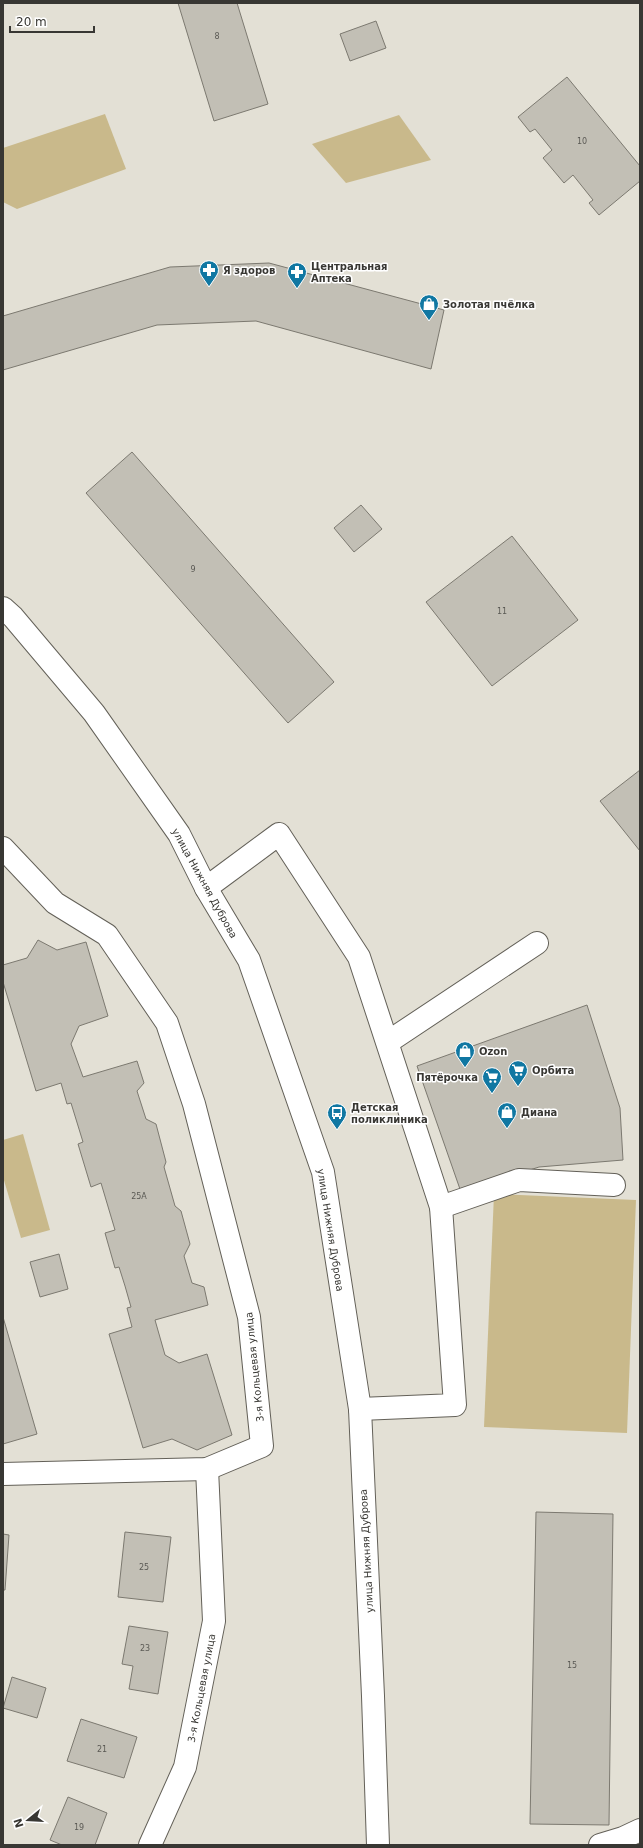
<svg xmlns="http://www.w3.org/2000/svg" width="643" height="1848" font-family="'DejaVu Sans',sans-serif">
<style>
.green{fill:#c9b98b}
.building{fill:#c2bfb5;stroke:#7c7970}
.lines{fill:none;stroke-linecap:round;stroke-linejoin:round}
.minor-casing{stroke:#636058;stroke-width:24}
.minor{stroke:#fff;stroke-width:22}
.labels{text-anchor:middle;stroke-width:3;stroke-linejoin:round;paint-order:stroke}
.number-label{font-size:8px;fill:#5a5954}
.poi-label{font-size:10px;font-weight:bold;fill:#383733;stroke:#fff;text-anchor:start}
.street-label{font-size:10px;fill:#383733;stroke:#fff}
</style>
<rect width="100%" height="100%" fill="#e3e0d5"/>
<g class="green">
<polygon points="105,114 126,169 17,209 3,202 3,148"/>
<polygon points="399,115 431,160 346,183 312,144"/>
<polygon points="23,1134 50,1230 21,1238 3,1177 3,1140"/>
<polygon points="494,1194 636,1200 627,1433 484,1427"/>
</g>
<g class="building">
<polygon points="178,3 237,3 268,104 214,121"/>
<polygon points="376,21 386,48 350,61 340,34"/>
<polygon points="567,77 640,166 640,181 599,215 589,203 593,200 573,175 564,183 543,158 552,150 535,129 530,132 518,117"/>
<polygon points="269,263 444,310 431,369 256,321 157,325 3,370 3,316 170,267"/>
<polygon points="132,452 334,682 288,723 86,493"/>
<polygon points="361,505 382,529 354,552 334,528"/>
<polygon points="512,536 578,620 492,686 426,602"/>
<polygon points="640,770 640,851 600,801"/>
<polygon points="38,940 57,950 86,942 108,1016 79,1026 71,1044 83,1077 137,1061 144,1083 137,1091 146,1119 156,1124 166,1162 164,1167 175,1206 181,1211 190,1244 184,1256 192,1283 204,1287 208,1305 155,1320 165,1355 179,1363 207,1354 232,1435 197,1450 172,1439 143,1448 109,1334 132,1327 127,1308 131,1307 125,1286 119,1267 115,1268 105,1233 115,1230 101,1183 91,1187 78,1144 83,1142 71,1103 67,1104 61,1083 36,1091 3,982 3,965 27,958"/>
<polygon points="587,1005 620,1108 623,1160 539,1167 461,1192 417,1066"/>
<polygon points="59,1254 68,1289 40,1297 30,1262"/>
<polygon points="3,1317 37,1434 3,1444"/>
<polygon points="536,1512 613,1514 609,1825 530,1824"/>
<polygon points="125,1532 171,1537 163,1602 118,1597"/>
<polygon points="3,1534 9,1535 5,1590 3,1590"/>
<polygon points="129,1626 168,1632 158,1694 129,1689 133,1666 122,1664"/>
<polygon points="12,1677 46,1688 37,1718 3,1708"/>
<polygon points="81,1719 137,1737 124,1778 67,1761"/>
<polygon points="68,1797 107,1813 95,1845 62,1845 50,1840"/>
</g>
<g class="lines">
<defs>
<g id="minor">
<polyline points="3,608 13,617 94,713 179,834 206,888 249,960 323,1172 360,1409 373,1696 378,1845"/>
<polyline points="3,848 55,903 107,935 167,1023 194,1104 249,1317 262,1446 207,1469 3,1474"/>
<polyline points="206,888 279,834 359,957 441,1207 455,1405 360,1409"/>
<polyline points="388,1042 537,943"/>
<polyline points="441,1207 519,1180 614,1185"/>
<polyline points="150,1845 185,1767 214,1621 207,1469"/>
<polyline points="600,1845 623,1838 640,1830"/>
</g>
</defs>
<use href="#minor" class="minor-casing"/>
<use href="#minor" class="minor"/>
</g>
<defs>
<symbol id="pharmacy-pin" viewBox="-11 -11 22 30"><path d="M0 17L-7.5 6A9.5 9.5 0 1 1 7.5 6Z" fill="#1077a2" stroke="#fff"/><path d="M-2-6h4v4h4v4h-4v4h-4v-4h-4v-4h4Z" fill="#fff"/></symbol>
<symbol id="shop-pin" viewBox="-11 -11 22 30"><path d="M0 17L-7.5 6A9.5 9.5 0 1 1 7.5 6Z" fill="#1077a2" stroke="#fff"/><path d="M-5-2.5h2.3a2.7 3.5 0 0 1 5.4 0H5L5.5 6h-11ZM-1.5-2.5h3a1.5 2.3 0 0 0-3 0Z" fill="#fff"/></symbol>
<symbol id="supermarket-pin" viewBox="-11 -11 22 30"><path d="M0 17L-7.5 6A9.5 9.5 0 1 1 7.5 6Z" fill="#1077a2" stroke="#fff"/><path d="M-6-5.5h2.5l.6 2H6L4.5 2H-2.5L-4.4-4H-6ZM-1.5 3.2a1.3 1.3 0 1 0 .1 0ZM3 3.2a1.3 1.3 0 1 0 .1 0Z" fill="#fff"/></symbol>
<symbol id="bus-pin" viewBox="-11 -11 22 30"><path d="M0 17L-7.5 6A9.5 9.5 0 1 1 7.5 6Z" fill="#1077a2" stroke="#fff"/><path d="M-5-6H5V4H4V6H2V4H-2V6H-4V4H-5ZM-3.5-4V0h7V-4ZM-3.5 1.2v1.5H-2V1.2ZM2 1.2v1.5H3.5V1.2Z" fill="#fff"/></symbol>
</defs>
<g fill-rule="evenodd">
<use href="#pharmacy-pin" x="198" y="259" width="22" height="30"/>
<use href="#pharmacy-pin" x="286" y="261" width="22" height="30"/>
<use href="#shop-pin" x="418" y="293" width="22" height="30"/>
<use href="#shop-pin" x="454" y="1040" width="22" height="30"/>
<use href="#supermarket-pin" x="507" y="1059" width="22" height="30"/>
<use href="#supermarket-pin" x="481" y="1066" width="22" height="30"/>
<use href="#shop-pin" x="496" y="1101" width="22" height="30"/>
<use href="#bus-pin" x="326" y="1102" width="22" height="30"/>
</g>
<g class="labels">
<g class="number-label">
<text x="217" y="39">8</text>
<text x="582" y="144">10</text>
<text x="193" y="572">9</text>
<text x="502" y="614">11</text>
<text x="139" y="1199">25А</text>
<text x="144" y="1570">25</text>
<text x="145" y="1651">23</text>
<text x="572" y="1668">15</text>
<text x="102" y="1752">21</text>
<text x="79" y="1830">19</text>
</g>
<g class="poi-label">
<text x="311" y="270">Центральная<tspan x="311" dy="12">Аптека</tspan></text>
<text x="223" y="274">Я здоров</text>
<text x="443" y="308">Золотая пчёлка</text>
<text x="479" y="1055">Ozon</text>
<text x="532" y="1074">Орбита</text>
<text x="478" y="1081" text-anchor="end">Пятёрочка</text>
<text x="351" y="1111">Детская<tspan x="351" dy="12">поликлиника</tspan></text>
<text x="521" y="1116">Диана</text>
</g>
<g class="street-label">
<text transform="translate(205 883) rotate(61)" y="4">улица Нижняя Дуброва</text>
<text transform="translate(331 1230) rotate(81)" y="4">улица Нижняя Дуброва</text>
<text transform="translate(254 1367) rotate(-96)" y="4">3-я Кольцевая улица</text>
<text transform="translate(366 1551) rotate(-93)" y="4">улица Нижняя Дуброва</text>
<text transform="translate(201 1688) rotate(-79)" y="4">3-я Кольцевая улица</text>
</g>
</g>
<rect width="643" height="1848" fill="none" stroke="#383733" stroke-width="8"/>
<g transform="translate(28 1820) rotate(252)" stroke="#ffffff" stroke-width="3" paint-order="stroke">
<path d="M0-3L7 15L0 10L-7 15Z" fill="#383733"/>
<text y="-6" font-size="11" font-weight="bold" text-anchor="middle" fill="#383733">N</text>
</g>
<path d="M10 26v6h84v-6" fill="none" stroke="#383733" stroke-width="2"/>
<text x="16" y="26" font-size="12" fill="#383733" stroke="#ffffff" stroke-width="3" paint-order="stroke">20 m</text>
</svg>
